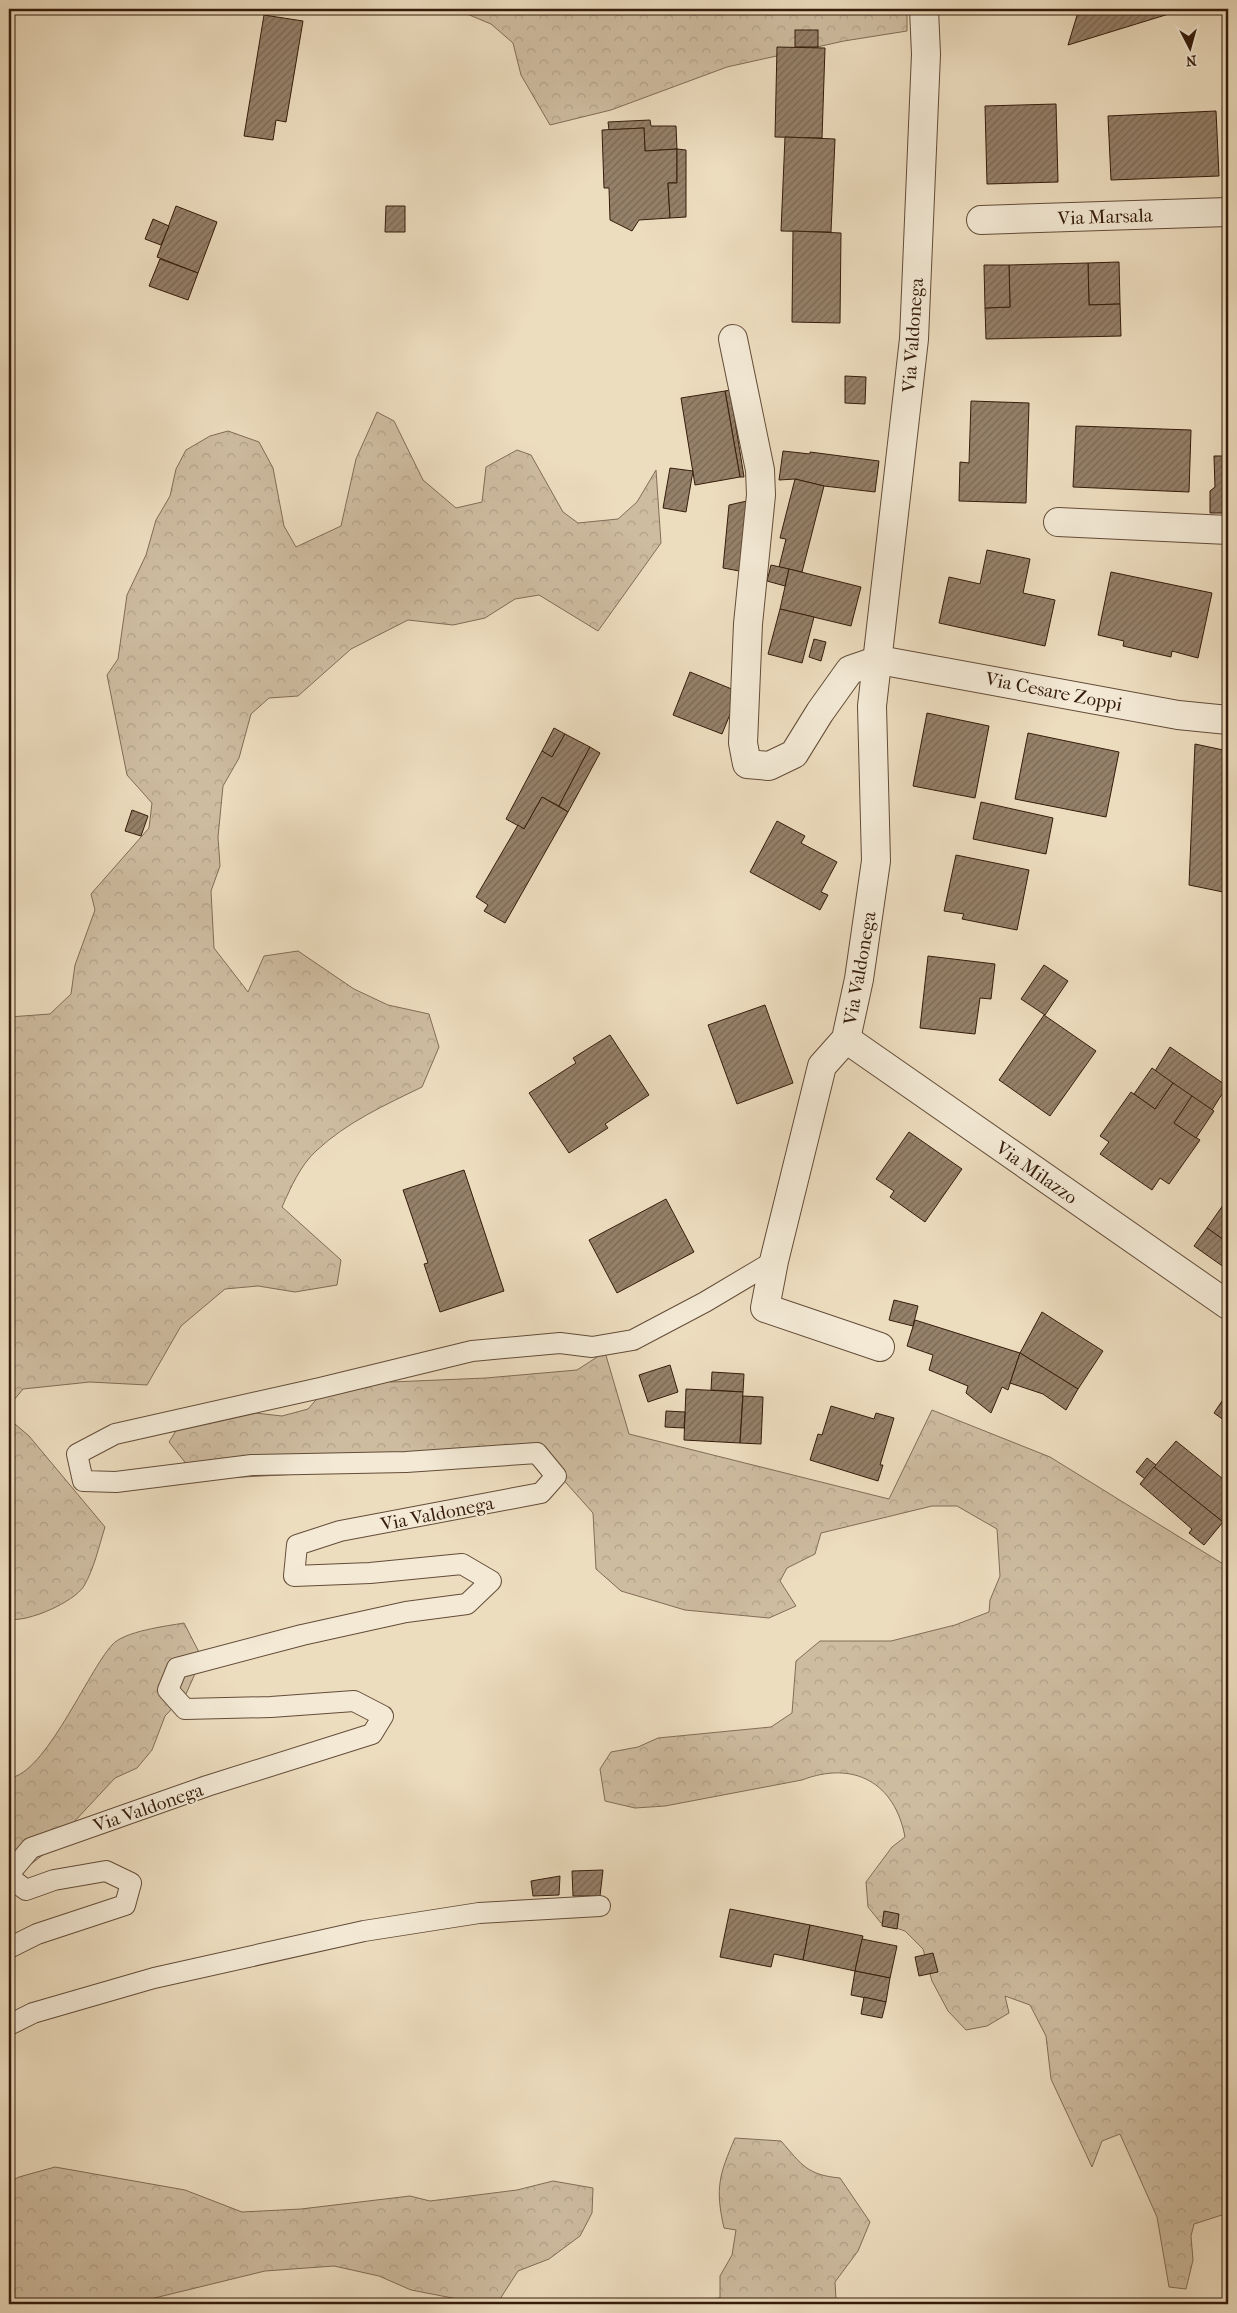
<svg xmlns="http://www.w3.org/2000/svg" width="1237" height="2313" font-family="'IM FELL French Canon',serif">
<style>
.forest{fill:url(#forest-crowns);stroke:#826c56}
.building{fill:url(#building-hatch);stroke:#351c0b}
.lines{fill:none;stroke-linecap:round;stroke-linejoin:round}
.lane-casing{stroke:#634c38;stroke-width:22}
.street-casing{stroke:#634c38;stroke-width:30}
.lane{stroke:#f3e9d5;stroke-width:20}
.street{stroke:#f3e9d5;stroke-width:28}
.labels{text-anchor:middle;stroke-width:4;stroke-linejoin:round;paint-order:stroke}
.street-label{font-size:19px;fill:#351c0b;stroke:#f3e9d5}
</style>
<defs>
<pattern id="forest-crowns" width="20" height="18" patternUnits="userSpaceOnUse" patternTransform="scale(1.25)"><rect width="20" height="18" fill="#cebca0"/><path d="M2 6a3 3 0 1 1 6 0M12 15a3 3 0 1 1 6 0" fill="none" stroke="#b2a188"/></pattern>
<pattern id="building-hatch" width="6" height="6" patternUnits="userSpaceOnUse" patternTransform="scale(1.25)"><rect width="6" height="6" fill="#958069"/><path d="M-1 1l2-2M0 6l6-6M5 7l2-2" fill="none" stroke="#7a6855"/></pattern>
</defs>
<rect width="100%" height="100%" fill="#edddbf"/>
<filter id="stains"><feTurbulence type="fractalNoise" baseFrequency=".004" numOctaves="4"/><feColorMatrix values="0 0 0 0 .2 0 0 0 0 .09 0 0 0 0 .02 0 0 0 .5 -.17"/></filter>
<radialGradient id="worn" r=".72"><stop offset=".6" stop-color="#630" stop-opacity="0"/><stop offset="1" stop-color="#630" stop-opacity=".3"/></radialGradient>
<g class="forest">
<polygon points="455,9 907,9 907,31 844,41 727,67 611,110 550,125 521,75 513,43 491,24"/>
<path d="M377,412L394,421L423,480L456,508L482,502L486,467L517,450L531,455L563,512L578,523L618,519L637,502L656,470L661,543L598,631L539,595L515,599L485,618L453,625L408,620L351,649L298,696L269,698L251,714L239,758L223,786L218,837L220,866L211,891L214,948L248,992L264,956L298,951L354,989L388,1005L429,1014L439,1047L422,1087C385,1105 347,1122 316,1151C300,1166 291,1187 282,1207L341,1260L337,1285L295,1292L258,1286L225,1289L181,1326L147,1385L90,1382L23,1389L9,1406V1017L50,1014L71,994L75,965L95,910L91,894L149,828L152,803L127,775L107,675L118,659L127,595L146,555L156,520L170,496L176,469L186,450L210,436L228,431L259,442L273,468L284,526L296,547L341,526L356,459Z"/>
<path d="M605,1352L629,1434L889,1499L932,1410L1050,1457L1228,1567V2213L1194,2224L1191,2236L1193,2260L1186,2289L1169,2287L1157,2217L1120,2134L1102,2141L1092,2167L1051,2079L1046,2036L1030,2005L1005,1996L1009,2013L987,2026L966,2030L948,2011L932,1981L923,1949L905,1931L881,1923L868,1907L866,1882L892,1847L905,1837C895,1783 854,1760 802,1780L665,1806L635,1808L605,1801L600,1769L611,1752L638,1747L658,1738L771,1727L792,1713L796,1661L820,1641H891L955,1625L989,1612L990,1600L1000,1576L997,1529L957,1506H932L821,1533L815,1554L787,1568L780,1581L796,1606L769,1618L685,1610L621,1591L596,1569L593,1513L551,1466L540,1461L225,1478L188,1466L169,1442L179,1426L237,1411L282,1416L308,1409L329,1385L364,1374L391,1382L486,1378L577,1370Z"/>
<path d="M9,1419L29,1436L105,1527C99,1546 94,1569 84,1586C74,1602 27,1623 9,1619Z"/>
<path d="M184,1623L202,1658L186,1694L165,1716L152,1750L137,1768L115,1778L44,1854L9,1881V1778C45,1775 88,1671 112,1645C124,1631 167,1626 184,1623Z"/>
<path d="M735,2138L781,2141C802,2165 807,2175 840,2178L870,2222L858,2251L835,2282L836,2300L835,2304H655L720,2298V2276L732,2255L736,2230L724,2228C715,2188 719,2175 735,2138Z"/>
<polygon points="55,2167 185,2190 242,2212 301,2209 410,2196 430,2201 517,2190 553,2181 593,2188 592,2213 580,2236 549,2259 518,2271 500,2299 473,2302 411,2290 379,2276 334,2266 265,2271 130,2304 9,2304 9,2182 19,2177"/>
</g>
<g class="building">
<polygon points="1079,9 1185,9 1068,45"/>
<polygon points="264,15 303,21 286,122 276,120 273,140 244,136"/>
<rect x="795" y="30" width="23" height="17"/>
<polygon points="777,47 825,48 822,138 775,137"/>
<polygon points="1056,104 1058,182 987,184 985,106"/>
<polygon points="1216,111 1219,176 1111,180 1108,116"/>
<polygon points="650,120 651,126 676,126 677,149 645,151 644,128 609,130 608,122"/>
<polygon points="644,128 645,151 677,149 677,183 668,183 670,218 639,220 632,231 610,220 609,188 604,188 602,130"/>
<polygon points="785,137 835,139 831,232 781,231"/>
<polygon points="677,149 686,150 686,217 670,218 668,183 677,183"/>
<polygon points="176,206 217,222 198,273 157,257"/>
<polygon points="386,206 405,206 405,232 385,232"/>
<polygon points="153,219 169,226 161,245 145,239"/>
<polygon points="793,231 841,233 840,323 792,322"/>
<polygon points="160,259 198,273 188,300 149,286"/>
<polygon points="1119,262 1120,304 1089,305 1088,263"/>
<polygon points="1088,263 1089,305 1120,304 1121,336 986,339 985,308 1010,307 1009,265"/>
<polygon points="984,265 1009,265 1010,307 985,308"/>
<polygon points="845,376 866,377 865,404 845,403"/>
<polygon points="730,390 744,477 740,477 725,391"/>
<polygon points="725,391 740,477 695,485 681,398"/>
<polygon points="971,401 1029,403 1026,503 959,501 960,462 969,463"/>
<polygon points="1076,426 1191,430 1189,492 1073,487"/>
<polygon points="783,451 810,454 810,452 879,461 875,492 824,486 795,479 779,480"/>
<polygon points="1214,456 1226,456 1226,462 1228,462 1228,513 1210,513 1210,491 1215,487"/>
<polygon points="670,468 693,471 686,512 663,508"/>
<polygon points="795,479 824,486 802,572 779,567 786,539 780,538"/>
<polygon points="756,499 750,573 723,568 729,505"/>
<polygon points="987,550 1030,559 1023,593 1055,600 1045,646 939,623 949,577 980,584"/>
<polygon points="771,565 789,569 785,586 767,581"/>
<polygon points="789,569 861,587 851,626 780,609"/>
<polygon points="1111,572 1212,593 1198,658 1172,651 1171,657 1123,646 1124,641 1098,635"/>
<polygon points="780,609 814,617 802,663 768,654"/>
<polygon points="814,639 826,642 821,661 809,657"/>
<polygon points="690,672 739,692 722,734 673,715"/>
<polygon points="927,713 989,726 975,798 913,786"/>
<polygon points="554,728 565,734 552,757 542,751"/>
<polygon points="1028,733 1119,752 1106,817 1015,799"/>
<polygon points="565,734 590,747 559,806 542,797 524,829 506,819 542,751 552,757"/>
<polygon points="1195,744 1228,751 1228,893 1189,885"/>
<polygon points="590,747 600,753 568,812 559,806"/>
<polygon points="542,797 568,812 505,923 484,911 488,905 476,897 518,825 524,829"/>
<polygon points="981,802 1053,818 1046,854 973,839"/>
<polygon points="132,810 148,816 141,836 125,831"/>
<polygon points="777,821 805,836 801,843 837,862 821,892 828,895 820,910 750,872"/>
<polygon points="956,855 1029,870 1017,930 962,919 964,914 944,911"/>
<polygon points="928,956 995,964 991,999 980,998 975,1034 920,1028"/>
<polygon points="1044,965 1068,981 1045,1015 1021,999"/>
<polygon points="765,1005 793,1083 737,1104 708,1025"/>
<polygon points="1044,1015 1096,1051 1050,1116 999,1080"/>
<polygon points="610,1035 649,1095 605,1124 608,1128 569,1153 529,1093 576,1063 573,1058"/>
<polygon points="1170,1047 1227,1086 1212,1110 1155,1071"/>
<polygon points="1152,1068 1173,1083 1155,1109 1134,1094"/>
<polygon points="1173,1083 1192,1096 1174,1123 1200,1140 1169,1184 1160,1178 1152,1190 1100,1154 1109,1142 1100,1136 1131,1092 1155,1109"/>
<polygon points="1192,1096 1214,1111 1196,1138 1174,1123"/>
<polygon points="909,1132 962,1169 925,1222 890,1197 894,1191 876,1179"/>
<polygon points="464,1170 504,1291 440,1312 424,1264 428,1263 403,1190"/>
<polygon points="1228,1198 1228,1243 1207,1228"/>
<polygon points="666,1199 694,1252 617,1293 589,1240"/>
<polygon points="1207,1228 1228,1243 1228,1270 1194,1246"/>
<polygon points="894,1300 918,1306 913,1326 889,1320"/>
<polygon points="1042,1312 1103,1351 1078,1389 1020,1353"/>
<polygon points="915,1320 1020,1353 1008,1390 1002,1387 991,1413 966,1393 968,1386 929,1370 933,1355 907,1346"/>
<polygon points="1020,1353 1078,1389 1066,1410 1043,1394 1010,1383"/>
<polygon points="670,1365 678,1392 648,1402 639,1375"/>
<polygon points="712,1372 744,1374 743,1392 711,1390"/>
<polygon points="686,1389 743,1392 740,1443 684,1440"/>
<polygon points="1228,1392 1228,1423 1214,1413"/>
<polygon points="743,1396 763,1397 761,1444 740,1443"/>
<polygon points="831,1406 874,1419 876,1413 894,1418 880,1465 883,1465 878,1481 810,1460 818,1434 822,1435"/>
<polygon points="666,1411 685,1412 684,1428 665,1427"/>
<polygon points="1176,1441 1228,1483 1228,1526 1154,1467"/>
<polygon points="1147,1458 1156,1465 1145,1479 1136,1472"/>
<polygon points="1154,1467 1223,1522 1204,1545 1189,1533 1192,1529 1140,1484"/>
<polygon points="603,1870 600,1896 573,1896 572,1871"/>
<polygon points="560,1876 559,1895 533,1896 531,1881"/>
<polygon points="730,1909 810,1925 803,1960 774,1954 771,1967 720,1957"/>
<polygon points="884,1911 899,1914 897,1929 882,1926"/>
<polygon points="810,1925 863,1936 855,1971 803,1960"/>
<polygon points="862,1939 897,1946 890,1978 855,1971"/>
<polygon points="933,1953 938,1972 919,1976 915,1957"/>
<polygon points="855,1971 890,1978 886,2002 851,1995"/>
<polygon points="864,1997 886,2002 882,2018 861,2014"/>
</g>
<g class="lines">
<defs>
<g id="lane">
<polyline points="9,1874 31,1848 207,1786 372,1734 383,1716 354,1701 271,1707 185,1709 168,1690 177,1668 302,1635 406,1612 467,1604 491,1581 462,1564 370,1573 294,1576 297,1545 340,1531 541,1493 556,1476 537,1453 406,1462 252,1465 116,1482 83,1481 77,1454 115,1434 320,1388 472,1351 560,1343 592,1347 633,1340 705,1302 774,1261"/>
<polyline points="9,1877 26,1890 54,1880 106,1871 131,1883 125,1905 37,1934 9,1948"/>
<polyline points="9,2025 33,2013 154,1978 364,1931 479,1913 600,1906"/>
</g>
<g id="street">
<polyline points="981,220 1228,212"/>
<polyline points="733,339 760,470 761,495 748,624 743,743 747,764 769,766 794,754 820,712 850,670 879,660 1178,715 1228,720"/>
<polyline points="1058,522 1228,530"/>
<polyline points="846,1039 1228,1305"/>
<polyline points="880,1347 765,1308 774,1261 822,1066 846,1039 859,979 876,861 872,706 914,339 926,54 924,9"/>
</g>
</defs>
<use href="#lane" class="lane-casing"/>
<use href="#street" class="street-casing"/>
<use href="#lane" class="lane"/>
<use href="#street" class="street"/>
</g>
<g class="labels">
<g class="street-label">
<text transform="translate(1105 216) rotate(-2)" y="7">Via Marsala</text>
<text transform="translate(912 335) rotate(-86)" y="7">Via Valdonega</text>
<text transform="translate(1054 691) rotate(11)" y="7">Via Cesare Zoppi</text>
<text transform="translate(859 968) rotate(-80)" y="7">Via Valdonega</text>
<text transform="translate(1037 1172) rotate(35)" y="7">Via Milazzo</text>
<text transform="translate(437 1513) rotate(-11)" y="7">Via Valdonega</text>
<text transform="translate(148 1807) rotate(-19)" y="7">Via Valdonega</text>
</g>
</g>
<rect width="1237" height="2313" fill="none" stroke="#edddbf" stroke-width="30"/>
<rect x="10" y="10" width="1217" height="2293" fill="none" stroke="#351c0b" stroke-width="2.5"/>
<rect x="15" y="15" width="1207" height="2283" fill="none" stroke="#351c0b"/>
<g transform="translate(1190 48) rotate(174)" stroke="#f3e9d5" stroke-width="4" paint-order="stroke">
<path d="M0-4L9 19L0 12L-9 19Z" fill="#351c0b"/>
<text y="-8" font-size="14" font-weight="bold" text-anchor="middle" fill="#351c0b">N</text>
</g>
<rect width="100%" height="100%" filter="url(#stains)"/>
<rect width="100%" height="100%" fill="url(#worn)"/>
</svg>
